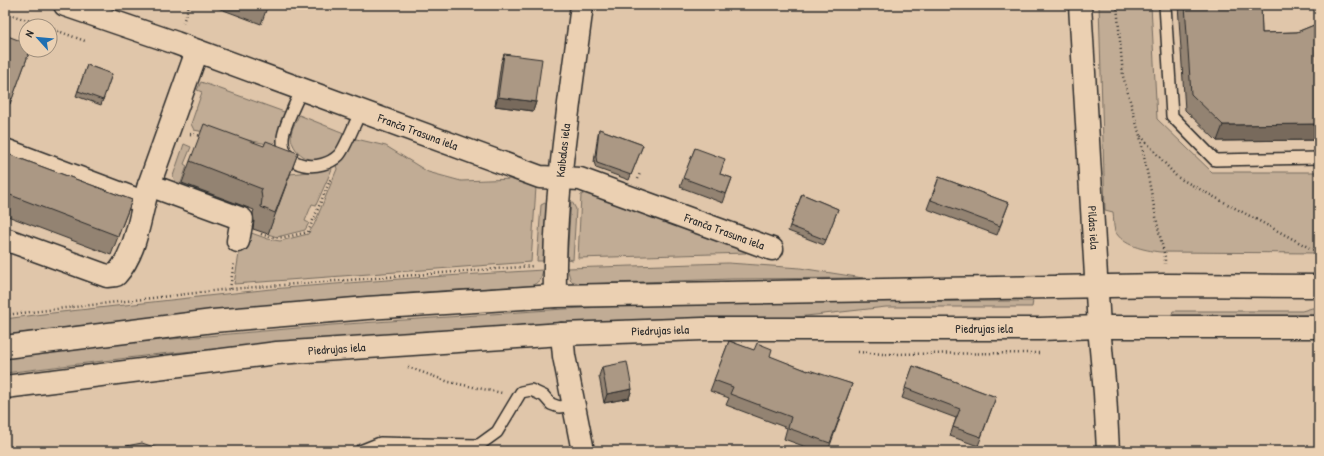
<svg xmlns="http://www.w3.org/2000/svg" width="1324" height="456" font-family="'Patrick Hand',sans-serif">
<style>
.green{fill:#c1ac95;stroke:#766c60}
.lines{fill:none;stroke-linecap:round;stroke-linejoin:round}
.service-casing{stroke:#2b2b2b;stroke-width:14}
.minor-casing{stroke:#2b2b2b;stroke-width:25}
.tertiary-casing{stroke:#2b2b2b;stroke-width:25}
.primary-casing{stroke:#2b2b2b;stroke-width:25}
.path{stroke:#2b2b2b;stroke-width:2.5;stroke-dasharray:1 3;stroke-linecap:butt}
.service{stroke:#ebd0b2;stroke-width:11}
.minor{stroke:#ebd0b2;stroke-width:22}
.tertiary{stroke:#ebd0b2;stroke-width:22}
.primary{stroke:#ebd0b2;stroke-width:22}
.wall{fill:#938372;stroke:#2b2b2b}
.shaded-wall{fill:#786a5c;stroke:#2b2b2b}
.building{fill:#ab9884;stroke:#2b2b2b}
.labels{text-anchor:middle;stroke-width:3.5;stroke-linejoin:round;paint-order:stroke}
.street-label{font-size:12px;fill:#2b2b2b;stroke:#ebd0b2}
</style>
<rect width="100%" height="100%" fill="#e0c6aa"/>
<filter id="ink" filterUnits="userSpaceOnUse"><feTurbulence type="fractalNoise" baseFrequency=".025" numOctaves="2"/><feDisplacementMap in="SourceGraphic" scale="8" xChannelSelector="R" yChannelSelector="G"/><feConvolveMatrix kernelMatrix="1 2 1 2 8 2 1 2 1" color-interpolation-filters="sRGB"/></filter>
<g filter="url(#ink)">
<g class="green">
<path d="M1099,5H1151L1157,119L1212,172H1319V253L1160,252C1144,250 1123,246 1115,231C1113,225 1114,217 1113,212L1105,210Z"/>
<polygon points="201,82 287,113 280,132 273,145 194,130 191,124 202,92 197,90"/>
<path d="M299,115L344,133C341,139 338,149 333,155C317,168 292,156 291,136C291,129 296,122 299,115Z"/>
<polygon points="352,138 386,146 428,172 461,181 514,179 536,187 531,262 234,284 243,230 268,239 280,241 308,234 314,225 337,169 336,165 339,163"/>
<polygon points="184,144 191,147 184,164 187,166 181,183 242,206 239,210 176,183 173,176"/>
<polygon points="331,167 332,169 316,205 312,204 305,221 309,223 305,230 277,237 268,234 290,174 318,171"/>
<polygon points="591,190 743,246 746,253 578,258 581,195"/>
<polygon points="571,200 576,209 573,260 567,259"/>
<polygon points="547,202 543,261 537,261 541,205"/>
<polygon points="728,263 800,268 863,278 731,279 581,284 571,281 567,268"/>
<path d="M543,270C541,279 539,283 530,286C355,294 180,313 5,335V319L43,314L271,289L413,278Z"/>
<polygon points="1033,301 1032,307 886,307 788,318 655,319 326,339 160,354 5,373 5,358 127,343 332,325 564,309 702,302"/>
<polygon points="1312,308 1319,308 1319,315 1171,317 1173,311 1302,311"/>
</g>
<g class="lines">
<defs>
<g id="service">
<polyline points="1165,5 1172,116 1215,160 1319,158"/>
<path d="M302,89C297,100 283,128 283,138C281,169 321,173 339,155C345,149 356,120 361,111"/>
<polyline points="360,451 380,443 421,444"/>
<polyline points="419,451 421,444 479,445 497,432 521,392 531,390 544,396 551,404 559,407 575,405"/>
</g>
<g id="minor">
<path id="s1" d="M65,5L176,43L540,177L580,179L772,249"/>
<polyline points="5,150 143,202"/>
<polyline points="149,185 242,219 238,241"/>
<path d="M5,239L107,276L116,275C138,251 139,215 149,185L197,51"/>
<path id="s2" d="M555,296C553,198 570,101 582,5"/>
<polyline points="1099,327 1105,393 1108,451"/>
<polyline points="562,334 564,356 583,451"/>
</g>
<g id="tertiary">
<path id="s3" d="M1080,5L1099,327"/>
</g>
<g id="primary">
<polyline points="5,347 213,321 367,308 555,296 1165,285 1319,286"/>
<path id="s4" d="M5,387L277,353L562,334L703,329H1040L1099,327H1319"/>
</g>
</defs>
<use href="#service" class="service-casing"/>
<use href="#minor" class="minor-casing"/>
<use href="#tertiary" class="tertiary-casing"/>
<use href="#primary" class="primary-casing"/>
<g class="path">
<polyline points="1117,5 1123,76 1140,136 1159,232 1165,257 1165,264"/>
<polyline points="5,13 46,26"/>
<polyline points="183,23 189,5"/>
<polyline points="50,28 85,41"/>
<polyline points="190,134 203,136"/>
<polyline points="1141,136 1177,177 1319,253"/>
<polyline points="638,179 640,173"/>
<path d="M261,234C279,241 289,236 308,232L331,178"/>
<polyline points="230,289 234,262"/>
<polyline points="5,315 230,289 534,266"/>
<polyline points="858,352 883,354 1039,353"/>
<polyline points="408,367 449,382 502,393"/>
</g>
<use href="#service" class="service"/>
<use href="#minor" class="minor"/>
<use href="#tertiary" class="tertiary"/>
<use href="#primary" class="primary"/>
</g>
<g class="wall">
<polygon points="210,5 268,5 261,24"/>
<polygon points="1178,5 1261,5 1262,33 1297,32 1319,23 1319,140 1217,141 1185,110"/>
<polygon points="5,35 30,50 10,104 8,103"/>
<polygon points="504,54 536,102 533,111 495,106 501,63"/>
<polygon points="87,65 112,74 101,105 76,96"/>
<polygon points="599,129 643,145 629,180 596,168 594,162 598,134"/>
<polygon points="264,146 298,153 268,234 253,229 254,221 253,213 254,210 182,183 190,161"/>
<polygon points="695,148 720,174 732,178 723,203 680,187"/>
<polygon points="5,153 132,200 111,255 5,215"/>
<polygon points="939,177 1009,203 997,235 927,209"/>
<polygon points="802,194 838,209 824,245 788,231"/>
<polygon points="729,341 808,371 852,384 828,451 817,451 784,439 787,428 726,405 729,398 710,391"/>
<polygon points="913,366 996,397 978,446 950,436 956,418 902,398"/>
<polygon points="602,367 632,389 629,398 604,403 599,376"/>
</g>
<g class="shaded-wall">
<polygon points="498,97 536,102 533,111 495,106"/>
<polygon points="1319,124 1319,140 1217,141 1223,125"/>
<polygon points="632,389 629,398 604,403 607,394"/>
</g>
<g class="building">
<polygon points="1185,5 1261,5 1262,33 1297,32 1319,23 1319,124 1223,125 1191,94"/>
<polygon points="5,35 26,43 26,50 30,50 12,99 10,98 5,111"/>
<polygon points="504,54 542,59 536,102 498,97"/>
<polygon points="87,65 112,74 103,100 78,91"/>
<polygon points="204,124 264,146 266,141 298,153 275,213 261,207 262,199 261,191 262,189 190,161"/>
<polygon points="599,129 643,145 631,175 597,163 596,157"/>
<polygon points="695,148 725,159 720,174 732,178 726,194 683,178"/>
<polygon points="5,153 132,200 118,236 5,193"/>
<polygon points="939,177 1009,203 1000,226 931,200"/>
<polygon points="802,194 838,209 826,240 790,226"/>
<polygon points="729,341 754,350 757,343 772,349 770,356 808,371 809,370 852,384 830,443 788,428 791,417 730,394 733,387 714,380"/>
<polygon points="627,362 632,389 607,394 602,367"/>
<polygon points="913,366 996,397 981,437 953,427 960,409 905,388"/>
<polygon points="142,443 165,451 100,451"/>
</g>
</g>
<g class="labels">
<g class="street-label">
<text dy="4" stroke="none"><textPath href="#s1" startOffset="375">Franča Trasuna iela</textPath></text>
<text dy="4" stroke="none"><textPath href="#s2" startOffset="146">Kaibalas iela</textPath></text>
<text dy="4" stroke="none"><textPath href="#s3" startOffset="223">Pildas iela</textPath></text>
<text dy="4" stroke="none"><textPath href="#s1" startOffset="699">Franča Trasuna iela</textPath></text>
<text dy="4" stroke="none"><textPath href="#s4" startOffset="982">Piedrujas iela</textPath></text>
<text dy="4" stroke="none"><textPath href="#s4" startOffset="658">Piedrujas iela</textPath></text>
<text dy="4" stroke="none"><textPath href="#s4" startOffset="334">Piedrujas iela</textPath></text>
</g>
</g>
<rect width="1324" height="456" fill="none" stroke="#ebd0b2" stroke-width="20"/>
<rect x="10" y="10" width="1304" height="436" fill="none" stroke="#2b2b2b" stroke-width="1.5" filter="url(#ink)"/>
<g transform="translate(38 38) rotate(297)"><circle r="19" fill="#ebd0b2" stroke="#9e8e7c"/>
<path d="M0-3L7 15L0 10L-7 15Z" fill="#1f6fb2"/>
<text y="-6" font-size="11" font-weight="bold" text-anchor="middle" fill="#2b2b2b">N</text>
</g>
</svg>
